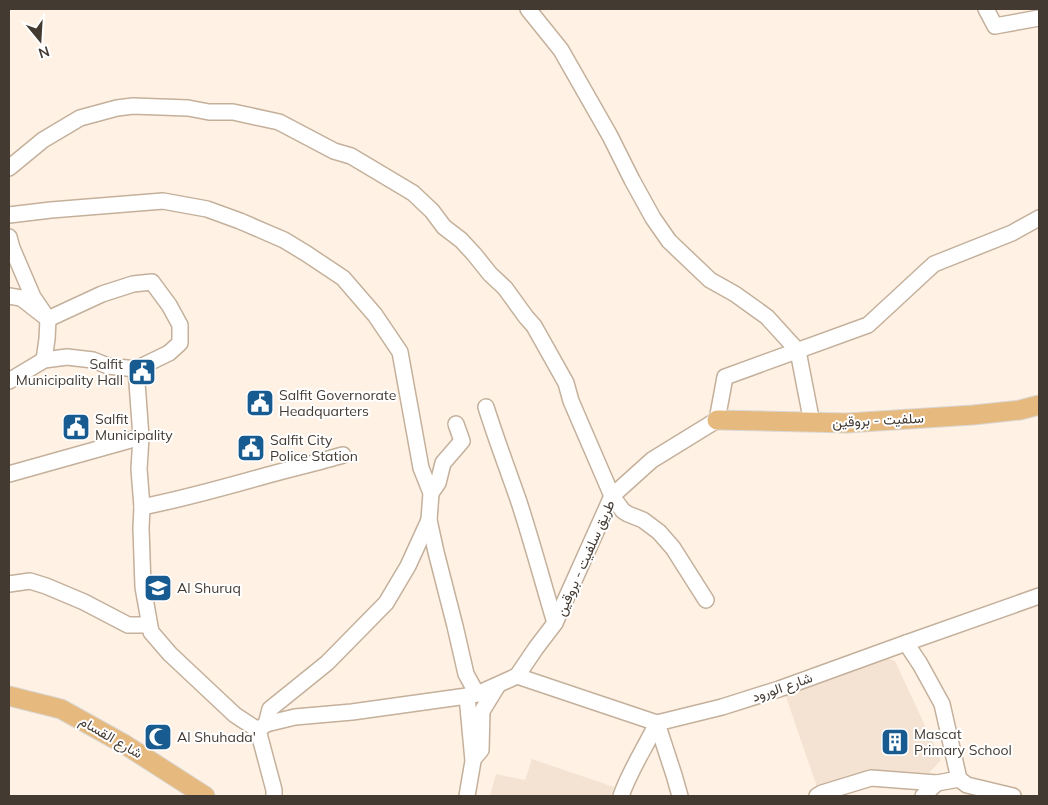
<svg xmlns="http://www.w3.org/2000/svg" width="1048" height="805" font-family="Mulish,Vazirmatn,sans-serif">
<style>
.built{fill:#f4e3d3}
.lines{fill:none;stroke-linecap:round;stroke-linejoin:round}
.minor-casing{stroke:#c4b09b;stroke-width:18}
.major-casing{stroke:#d9d8d6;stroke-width:21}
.minor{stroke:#fff;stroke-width:15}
.major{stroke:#e6b97f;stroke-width:19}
.labels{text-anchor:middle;stroke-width:4;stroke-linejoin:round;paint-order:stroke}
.poi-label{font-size:14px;fill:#433a32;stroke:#fff;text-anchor:start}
.street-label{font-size:14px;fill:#433a32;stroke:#fff}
</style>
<rect width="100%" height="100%" fill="#fff2e5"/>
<g class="built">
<polygon points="885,657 895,661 941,760 929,773 879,770 817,787 785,694"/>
<polygon points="532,759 614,787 611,796 490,796 496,774 525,780"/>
</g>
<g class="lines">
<defs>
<g id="minor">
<polyline points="528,9 561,50 610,136 632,180 653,218 669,241 710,280 735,294 767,317 798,351 812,423"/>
<polyline points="986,9 995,26 1039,18"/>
<polyline points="9,168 43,140 80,118 117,108 133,106 188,108 209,112 233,112 279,122 334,151 351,156 413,193 432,211 444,227 461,240 474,254 490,274 505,288 526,317 534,326 566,383 571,401 612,496 623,511 628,514 643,520 659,532 673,548 706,600"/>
<polyline points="9,215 51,210 163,201 207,209 240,221 284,240 307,254 343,278 375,315 400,352 421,468 431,493 429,520 436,552 455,626 466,674 477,694"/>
<polyline points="9,237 12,248 33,297 48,319 47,339 44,360"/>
<polyline points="9,296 21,298 48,319 102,294 133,284 152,282 169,305 180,325 180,343 169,353 136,369 108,366 93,360 67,357 44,360 9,381"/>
<polyline points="136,369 141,437 139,469 142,507 141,528 143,587 151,632 170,654 235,715 258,730 274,790 274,796"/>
<path d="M486,407C496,439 508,470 519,502C532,542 543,583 555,623"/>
<polyline points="9,474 141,437"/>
<polyline points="431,493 438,483 443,463 462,441 456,424"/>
<path d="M142,507C183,499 222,488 261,477C289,469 316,463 343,455"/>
<polyline points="9,584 30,581 46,586 84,602 128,625 149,625"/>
<polyline points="906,643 1039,596"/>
<polyline points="517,676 536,648 555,623 612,496 652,460 717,420 725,377 868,325 934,264 1012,233 1039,218"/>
<polyline points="517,676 657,723 722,707 779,689 906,643 920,664 942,704 959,779"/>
<polyline points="657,723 674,775 680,796"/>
<polyline points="266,724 295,717 352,712 467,696 477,694 517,676"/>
<polyline points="258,730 266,724 270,709 327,663 386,603 408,566 429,520"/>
<polyline points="475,757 481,750 482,711 498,685"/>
<polyline points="467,796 473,761 467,696"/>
<path d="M621,796C630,770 645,748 657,723"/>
<polyline points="817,796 822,793 871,778 937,783"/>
<polyline points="923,796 937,783 959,779 967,785 1013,796"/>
</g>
<g id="major">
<polyline points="717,420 847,423 973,415 1020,410 1039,405"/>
<polyline points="9,696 61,709 124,744 205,796"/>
</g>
</defs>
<use href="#minor" class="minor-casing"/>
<use href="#major" class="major-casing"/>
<use href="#minor" class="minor"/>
<use href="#major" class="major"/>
</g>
<defs>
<symbol id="civic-square" viewBox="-11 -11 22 22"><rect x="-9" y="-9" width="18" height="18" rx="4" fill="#175b90" stroke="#fff"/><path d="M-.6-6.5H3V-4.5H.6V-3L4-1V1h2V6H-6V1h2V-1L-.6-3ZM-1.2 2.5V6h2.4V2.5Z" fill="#fff"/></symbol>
<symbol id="school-square" viewBox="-11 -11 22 22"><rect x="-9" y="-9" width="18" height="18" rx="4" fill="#175b90" stroke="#fff"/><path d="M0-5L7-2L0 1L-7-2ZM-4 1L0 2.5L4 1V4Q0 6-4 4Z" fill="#fff"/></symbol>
<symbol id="mosque-square" viewBox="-11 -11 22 22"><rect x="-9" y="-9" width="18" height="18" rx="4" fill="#175b90" stroke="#fff"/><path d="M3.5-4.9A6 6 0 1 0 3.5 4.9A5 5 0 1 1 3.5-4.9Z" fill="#fff"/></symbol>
<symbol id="building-square" viewBox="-11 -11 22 22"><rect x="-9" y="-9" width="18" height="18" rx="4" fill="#175b90" stroke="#fff"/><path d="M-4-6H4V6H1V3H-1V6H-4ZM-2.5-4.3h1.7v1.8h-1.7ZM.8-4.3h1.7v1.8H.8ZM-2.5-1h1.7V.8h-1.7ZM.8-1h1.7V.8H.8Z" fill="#fff"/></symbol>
</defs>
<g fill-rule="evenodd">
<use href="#civic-square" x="126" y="356" width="32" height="32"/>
<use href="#civic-square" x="244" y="387" width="32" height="32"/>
<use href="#civic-square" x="60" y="411" width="32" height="32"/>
<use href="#civic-square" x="235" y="432" width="32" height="32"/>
<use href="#school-square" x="142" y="572" width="32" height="32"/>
<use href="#mosque-square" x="142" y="721" width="32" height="32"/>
<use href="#building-square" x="879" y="726" width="32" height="32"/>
</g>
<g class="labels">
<g class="poi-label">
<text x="123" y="369" text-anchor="end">Salfit<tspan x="123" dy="16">Municipality Hall</tspan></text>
<text x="279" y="400">Salfit Governorate<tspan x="279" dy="16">Headquarters</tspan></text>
<text x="95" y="424">Salfit<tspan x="95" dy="16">Municipality</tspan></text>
<text x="270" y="445">Salfit City<tspan x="270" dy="16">Police Station</tspan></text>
<text x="177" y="593">Al Shuruq</text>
<text x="914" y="739">Mascat<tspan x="914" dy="16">Primary School</tspan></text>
<text x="177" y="742">Al Shuhada'</text>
</g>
<g class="street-label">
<text transform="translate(878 420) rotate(-3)" y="5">سلفيت - بروقين</text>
<text transform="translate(585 558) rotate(-66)" y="5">طريق سلفيت - بروقين</text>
<text transform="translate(782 687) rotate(-19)" y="5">شارع الورود</text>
<text transform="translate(111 737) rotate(30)" y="5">شارع القسام</text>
</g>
</g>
<rect width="1048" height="805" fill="none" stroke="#433a32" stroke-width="20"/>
<g transform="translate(40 40) rotate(162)" stroke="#ffffff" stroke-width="4" paint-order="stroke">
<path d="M0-4L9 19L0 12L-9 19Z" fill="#433a32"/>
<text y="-8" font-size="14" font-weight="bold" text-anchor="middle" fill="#433a32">N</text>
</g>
</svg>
